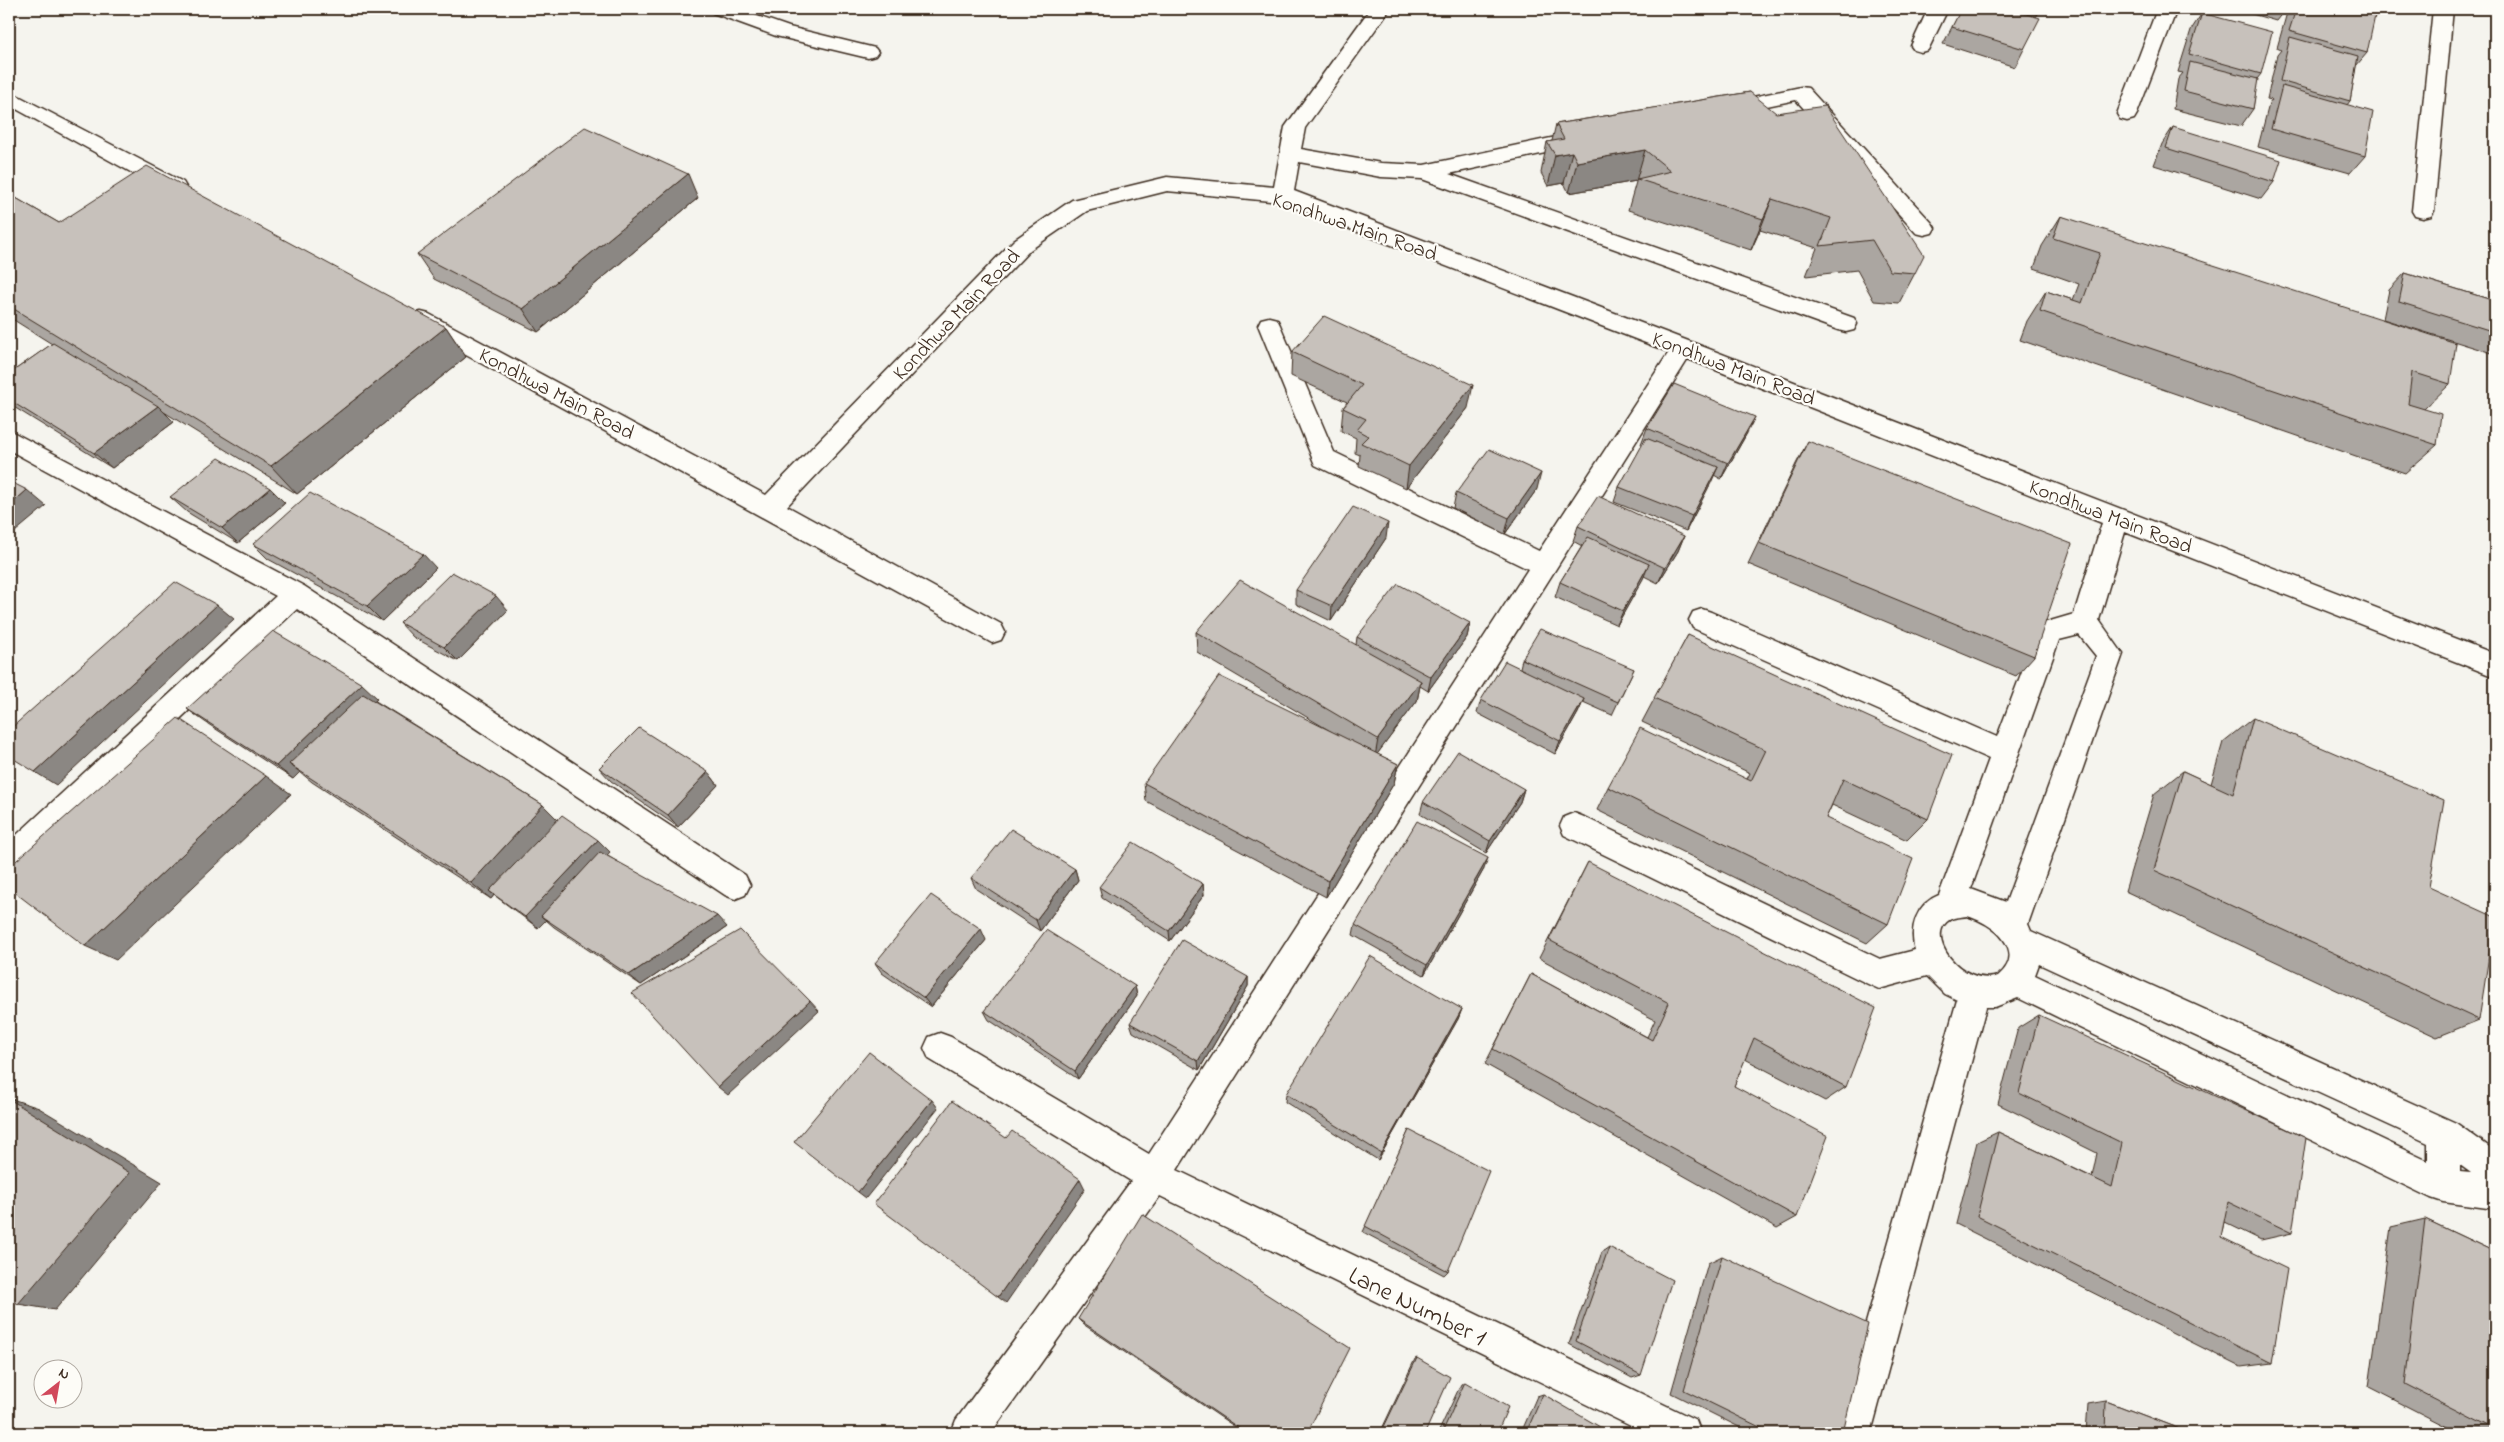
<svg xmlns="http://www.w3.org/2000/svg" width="2504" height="1442" font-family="'Indie Flower',sans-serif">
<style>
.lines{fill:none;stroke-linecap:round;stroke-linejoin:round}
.minor-casing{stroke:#3b2a1e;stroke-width:3}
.minor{fill:#fdfcf7;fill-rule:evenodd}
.wall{fill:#aba6a1;stroke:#3b2a1e}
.shaded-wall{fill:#8b8783;stroke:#3b2a1e}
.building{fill:#c7c1bb;stroke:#3b2a1e}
.labels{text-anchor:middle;stroke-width:4.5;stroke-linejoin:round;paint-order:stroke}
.street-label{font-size:21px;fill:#3b2a1e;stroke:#fdfcf7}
.near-street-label{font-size:25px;fill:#3b2a1e;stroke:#fdfcf7}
</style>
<rect width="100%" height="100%" fill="#f5f4ee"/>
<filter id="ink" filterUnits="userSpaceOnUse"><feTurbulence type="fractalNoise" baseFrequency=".02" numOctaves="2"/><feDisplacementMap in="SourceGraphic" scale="10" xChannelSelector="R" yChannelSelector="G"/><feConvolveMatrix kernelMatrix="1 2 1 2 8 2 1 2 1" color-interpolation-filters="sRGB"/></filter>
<g filter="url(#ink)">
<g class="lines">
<defs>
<g id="minor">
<polygon points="710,9 737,9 789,27 875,48 878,52 875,56 868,58 776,36 713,13"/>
<path d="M1370,9H1390L1305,128L1301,149L1381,163L1424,165L1584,131L1591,133L1594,138L1591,143L1449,174L1854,318L1857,324L1854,330L1846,332L1838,330L1422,179L1381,177L1299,162L1294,191L1691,342L2495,654V677L2125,532L2099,620L2123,654L2028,924L2031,931L2456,1123L2495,1151V1209L2443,1202L2431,1198L2018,998L1995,1007H1986L1871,1433H1835L1957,1000L1945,994L1927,976L1879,989L1868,984L1564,835L1560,826L1564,817L1574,813L1584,817L1880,959L1915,950C1909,928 1916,904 1939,895L1989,759L1693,628L1689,620L1693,612L1702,609L1711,612L1997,737L2040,624L2074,614L2102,523L1688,359L1177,1170L1696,1420L1701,1433H1645L1160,1196L991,1433H951L956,1420L1131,1181L929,1059L924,1048L929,1037L940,1033L951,1037L1149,1154L1528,569L1315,465L1258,325L1261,319L1269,317L1277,319L1280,325L1334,452L1539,551L1669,352L1280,202L1167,191L1087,211L1030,250L787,506L1001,624L1005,632L1001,640L992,643L413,326L410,320L413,314L421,312L429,314L766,495L1014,240L1072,200L1167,177L1274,187L1285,127ZM2079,635L2096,656L2006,902L1971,889L2059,640ZM1967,916C1993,923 2028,951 1998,976C1963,988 1921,935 1951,919C1956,917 1962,917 1967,916ZM2039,964L2428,1143V1161L2035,975ZM2460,1165L2471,1173L2460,1172Z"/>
<polygon points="1928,9 1948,9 1928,50 1921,52 1914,50 1911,46"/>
<polygon points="2157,9 2177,9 2137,114 2134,119 2127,121 2120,119 2117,114"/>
<polygon points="2433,9 2453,9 2434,211 2431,216 2423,218 2415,216 2412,211"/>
<polygon points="1801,87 1808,88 1932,223 1935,228 1932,233 1924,235 1916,233 1796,100 1724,115 1717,114 1714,109 1717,104 1724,103"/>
<polygon points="9,91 183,182 186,187 183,192 175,194 167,192 9,105"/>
<polygon points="9,430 304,586 745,875 750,885 745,895 735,899 725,895 297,609 19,870 9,874 9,842 276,596 9,450"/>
</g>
</defs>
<use href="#minor" class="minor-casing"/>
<use href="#minor" class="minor"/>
</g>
<g class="wall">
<polygon points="1957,9 2041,9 2036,17 2024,49 2015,67 1943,44 1961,10"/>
<polygon points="2235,9 2283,9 2283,12 2276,21"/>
<polygon points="2288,9 2370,9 2367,53 2356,66 2350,101 2347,105 2365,156 2350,173 2258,147 2269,104 2272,100 2267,99 2277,55 2281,50 2277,48"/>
<polygon points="2202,13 2261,74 2257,79 2253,109 2241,126 2173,109 2178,79 2183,73 2178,72 2191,30"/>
<polygon points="1750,92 1915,273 1899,303 1874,301 1857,270 1806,276 1817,248 1760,230 1751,250 1628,210 1636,182 1636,181 1569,193 1564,183 1548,186 1541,173 1547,142 1552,141 1556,124"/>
<polygon points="2173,127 2274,182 2261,199 2154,165 2162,144"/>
<polygon points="9,194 59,223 446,327 466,357 297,494 164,412 174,422 112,468 9,404 9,374 52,344 9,317"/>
<polygon points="698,198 538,332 434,279 417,254"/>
<polygon points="2061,216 2450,384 2424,409 2437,445 2405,473 2020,340 2027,321 2046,291 2073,300 2079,284 2034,268 2042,246"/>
<polygon points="2405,273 2495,301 2495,354 2383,319 2389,290"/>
<polygon points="1292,352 1468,408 1406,488 1359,466 1360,455 1355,453 1356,438 1341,431 1343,408 1347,402 1291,376"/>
<polygon points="1647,428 1747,433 1721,479 1714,475 1686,531 1614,502 1619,487 1643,445 1641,444"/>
<polygon points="1808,441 2034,656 2016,676 1748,564 1796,464"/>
<polygon points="1537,489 1505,534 1453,508 1456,493"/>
<polygon points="170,497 285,503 238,543 187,512"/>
<polygon points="1578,526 1684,536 1678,551 1658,583 1644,576 1617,625 1555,597 1560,582 1582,546 1573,541"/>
<polygon points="1386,538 1331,621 1296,604 1296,590"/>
<polygon points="253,544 436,568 382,621 268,559"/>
<polygon points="508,610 458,661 413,637 400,623"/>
<polygon points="1470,623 1467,637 1428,691 1420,686 1417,701 1377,754 1398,764 1394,783 1326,897 1146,801 1144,783 1332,732 1197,652 1196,632 1356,645 1357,637"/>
<polygon points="1688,635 1928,819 1907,840 1832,805 1826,818 1888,924 1867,943 1597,810 1608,787 1747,779 1750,773 1642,722"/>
<polygon points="1522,659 1634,669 1612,715 1583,702 1578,713 1555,754 1477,713 1481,700 1520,668"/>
<polygon points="377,698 374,700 543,805 558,820 610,852 606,855 727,927 641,985 554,927 546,920 538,928 494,895 491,899 312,782 300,772 293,779 205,722 187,709"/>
<polygon points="2253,718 2429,887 2479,1020 2437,1037 2125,891 2154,794 2183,771 2211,784 2223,742"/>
<polygon points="599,768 708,772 718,785 678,827 611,781"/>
<polygon points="1524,789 1520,802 1486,853 1420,814 1423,802"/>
<polygon points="1588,862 1846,1087 1825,1101 1745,1059 1734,1086 1797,1217 1777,1228 1485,1064 1531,974 1647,1037 1655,1020 1539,958"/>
<polygon points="1075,869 1078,880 1040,931 976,889 971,878"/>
<polygon points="1484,869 1424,975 1353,935 1355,925"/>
<polygon points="1203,884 1204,895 1170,941 1102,898 1099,887"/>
<polygon points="986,940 931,1007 882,973 875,963"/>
<polygon points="1248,977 1248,986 1199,1070 1133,1032 1130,1023"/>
<polygon points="1135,986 1137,996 1078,1079 989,1020 984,1011"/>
<polygon points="1462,1009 1458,1019 1378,1160 1285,1102 1286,1094"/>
<polygon points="2039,1015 2292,1233 2261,1240 2224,1222 2221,1237 2272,1363 2241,1367 1956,1224 1977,1142 1998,1132 2092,1177 2097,1153 1998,1104 2018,1028"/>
<polygon points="1409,1130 1448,1271 1444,1275 1363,1232"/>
<polygon points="2425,1219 2495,1252 2495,1433 2459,1433 2369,1387 2391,1227"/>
<polygon points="1609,1247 1641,1375 1632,1378 1569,1344 1602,1252"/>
<polygon points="1722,1256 1843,1433 1751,1433 1671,1393 1708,1263"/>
<polygon points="1078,1319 1307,1433 1244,1433 1083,1324"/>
<polygon points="1417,1358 1425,1433 1380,1433 1415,1359"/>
<polygon points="1465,1382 1497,1433 1438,1433 1461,1384"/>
<polygon points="1543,1394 1606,1433 1521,1433 1537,1396"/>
<polygon points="2106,1401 2190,1433 2086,1433 2088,1404"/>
</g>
<g class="shaded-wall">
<polygon points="1645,150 1636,181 1569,193 1577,162"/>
<polygon points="1572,152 1564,183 1548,186 1555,155"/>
<polygon points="688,174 698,198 538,332 523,309"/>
<polygon points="1772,199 1760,230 1751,250 1763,219"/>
<polygon points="446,327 466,357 297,494 271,466"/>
<polygon points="1473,385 1468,408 1406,488 1409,466"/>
<polygon points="158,406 174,422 112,468 94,453"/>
<polygon points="1755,417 1747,433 1721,479 1728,463"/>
<polygon points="1718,467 1711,483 1686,531 1692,516"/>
<polygon points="1541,473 1537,489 1505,534 1509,518"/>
<polygon points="270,488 285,503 238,543 222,528"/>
<polygon points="27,490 46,506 9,537 9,506"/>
<polygon points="1388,523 1386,538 1331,621 1332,606"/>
<polygon points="1684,536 1678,551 1658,583 1665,568"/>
<polygon points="423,554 436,568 382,621 367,606"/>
<polygon points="1649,564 1643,579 1617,625 1623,611"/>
<polygon points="496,596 508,610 458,661 444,647"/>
<polygon points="217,605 234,619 56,785 35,772"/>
<polygon points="1470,623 1467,637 1428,691 1431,677"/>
<polygon points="1421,681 1417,701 1375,757 1378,739"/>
<polygon points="362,684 377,698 300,771 289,764 300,772 293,779 276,766"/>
<polygon points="1584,699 1578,713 1555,754 1560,741"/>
<polygon points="1398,764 1394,783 1326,897 1328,881"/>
<polygon points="708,772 718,785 678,827 668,815"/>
<polygon points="266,776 291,794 116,960 85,946"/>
<polygon points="1524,789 1520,802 1486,853 1490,841"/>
<polygon points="543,805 561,823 489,891 494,895 491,899 471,883"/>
<polygon points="598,840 610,852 546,920 541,916 546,920 538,928 525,917"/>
<polygon points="1488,858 1484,869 1424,975 1427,965"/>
<polygon points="1075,869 1078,880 1040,931 1036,920"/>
<polygon points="1203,884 1204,895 1170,941 1169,931"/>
<polygon points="717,916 727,927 641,985 629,975"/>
<polygon points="981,929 986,940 931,1007 924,998"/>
<polygon points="1248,977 1248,986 1199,1070 1198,1061"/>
<polygon points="1135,986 1137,996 1078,1079 1075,1071"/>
<polygon points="810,1001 819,1011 728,1095 718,1087"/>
<polygon points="1462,1009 1458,1019 1378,1160 1381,1153"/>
<polygon points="9,1098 39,1108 162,1182 55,1310 18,1304"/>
<polygon points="932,1100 938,1108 866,1198 858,1192"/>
<polygon points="1080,1179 1085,1189 1006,1303 998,1297"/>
</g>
<g class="building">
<polygon points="1961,9 2009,9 2040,18 2024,49 1952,27"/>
<polygon points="2022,9 2041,9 2038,14"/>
<polygon points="2273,9 2283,9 2283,12"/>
<polygon points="2296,9 2368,9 2376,11 2367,53 2289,31"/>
<polygon points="2202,13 2272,32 2261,74 2189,54"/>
<polygon points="2290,37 2358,56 2350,101 2280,81"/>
<polygon points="2190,62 2258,79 2253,109 2184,91"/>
<polygon points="2282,86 2373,112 2365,156 2271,129"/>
<polygon points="1750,92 1776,113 1825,106 1924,255 1915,273 1890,271 1872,240 1820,246 1831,218 1772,199 1763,219 1637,179 1671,171 1645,150 1577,162 1572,152 1555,155 1547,142 1564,139 1556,124"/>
<polygon points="585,127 688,174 523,309 417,254"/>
<polygon points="2173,127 2281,160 2274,182 2166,148"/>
<polygon points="147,166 446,327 271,466 9,306 9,194 59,223"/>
<polygon points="2061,216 2456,343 2450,384 2412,372 2408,404 2441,414 2437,445 2040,311 2046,291 2082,303 2100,253 2053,238"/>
<polygon points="2405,273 2495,301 2495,332 2399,302"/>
<polygon points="1324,316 1473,385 1409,466 1361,443 1368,436 1357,430 1366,419 1343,408 1362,385 1292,352"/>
<polygon points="53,343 158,406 94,453 9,400 9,374"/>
<polygon points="1674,384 1755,417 1728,463 1647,428"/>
<polygon points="1646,438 1718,467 1692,516 1619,487"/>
<polygon points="1808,441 2072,544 2034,656 1759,543"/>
<polygon points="1489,449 1541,473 1509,518 1456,493"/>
<polygon points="219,458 270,488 222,528 170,497"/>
<polygon points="9,481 27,490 9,506"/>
<polygon points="310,493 423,554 367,606 253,544"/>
<polygon points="1598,496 1684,536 1665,568 1578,526"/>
<polygon points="1353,507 1388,523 1332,606 1296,590"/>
<polygon points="1588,537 1649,564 1623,611 1560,582"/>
<polygon points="452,572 496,596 444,647 400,623"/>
<polygon points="1240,580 1421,681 1378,739 1196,632"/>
<polygon points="175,582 217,605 35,772 9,756 9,730"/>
<polygon points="1398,584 1470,623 1431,677 1357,637"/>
<polygon points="1540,629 1634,669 1618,702 1522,659"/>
<polygon points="273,631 362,684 276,766 187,709"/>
<polygon points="1688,635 1952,755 1928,819 1843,779 1826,818 1913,859 1888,924 1608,787 1640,728 1751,781 1766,750 1654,698"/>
<polygon points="1505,661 1584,699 1560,741 1481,700"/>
<polygon points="1219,676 1398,764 1328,881 1144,783"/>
<polygon points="363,694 543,805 471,883 289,764"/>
<polygon points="178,718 266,776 85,946 9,888 9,867"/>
<polygon points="2253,718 2444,800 2429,887 2495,917 2479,1020 2154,870 2183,771 2233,794"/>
<polygon points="639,728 708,772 668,815 599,768"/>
<polygon points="1458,751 1524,789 1490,841 1423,802"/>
<polygon points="562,815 598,840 525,917 489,891"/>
<polygon points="1417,821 1488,858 1427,965 1355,925"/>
<polygon points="1011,829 1075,869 1036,920 971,878"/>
<polygon points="1133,842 1203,884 1169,931 1099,887"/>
<polygon points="600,852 717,916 629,975 541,916"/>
<polygon points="1588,862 1876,1008 1846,1087 1754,1038 1734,1086 1828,1136 1797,1217 1493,1049 1531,974 1652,1040 1669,1003 1549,940"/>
<polygon points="931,895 981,929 924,998 875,963"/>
<polygon points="740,930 810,1001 718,1087 632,993"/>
<polygon points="1046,930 1135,986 1075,1071 984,1011"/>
<polygon points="1182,940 1248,977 1198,1061 1130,1023"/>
<polygon points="1370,956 1462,1009 1381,1153 1286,1094"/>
<polygon points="2039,1015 2306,1138 2292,1233 2228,1202 2221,1237 2287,1269 2272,1363 1977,1216 1998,1132 2112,1187 2122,1143 2019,1093"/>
<polygon points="869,1052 932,1100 858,1192 794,1142"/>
<polygon points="9,1099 130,1173 18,1304 9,1298"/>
<polygon points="952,1101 1006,1138 1012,1131 1080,1179 998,1297 874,1204"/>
<polygon points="1409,1130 1489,1171 1448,1271 1365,1226"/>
<polygon points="1142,1214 1350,1348 1307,1433 1246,1433 1078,1319"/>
<polygon points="2425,1219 2495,1252 2495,1430 2405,1384"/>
<polygon points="1609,1247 1672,1280 1641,1375 1576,1341"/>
<polygon points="1722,1256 1868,1324 1843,1433 1772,1433 1684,1390"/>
<polygon points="1417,1358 1450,1377 1425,1433 1381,1433"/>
<polygon points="1465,1382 1508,1407 1497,1433 1442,1433"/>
<polygon points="1543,1394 1607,1431 1606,1433 1526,1433"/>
<polygon points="2106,1401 2190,1433 2105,1433"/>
</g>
</g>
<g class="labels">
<g class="street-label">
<text transform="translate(1355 226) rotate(19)" y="7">Kondhwa Main Road</text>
<text transform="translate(956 314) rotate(-46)" y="7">Kondhwa Main Road</text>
<text transform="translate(1734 368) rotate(21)" y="7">Kondhwa Main Road</text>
<text transform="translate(557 393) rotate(28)" y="7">Kondhwa Main Road</text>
<text transform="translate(2111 516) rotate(21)" y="7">Kondhwa Main Road</text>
</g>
<g class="near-street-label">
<text transform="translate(1418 1305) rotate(26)" y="9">Lane Number 1</text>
</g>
</g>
<rect width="2504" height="1442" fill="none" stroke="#fdfcf7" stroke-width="30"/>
<rect x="15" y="15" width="2474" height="1412" fill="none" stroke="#3b2a1e" stroke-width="2" filter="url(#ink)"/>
<g transform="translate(58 1384) rotate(31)"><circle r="24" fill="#fdfcf7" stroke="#afa8a0"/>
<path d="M0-4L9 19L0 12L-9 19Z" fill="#d1495b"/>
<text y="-8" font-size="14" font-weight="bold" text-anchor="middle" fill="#3b2a1e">N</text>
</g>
</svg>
